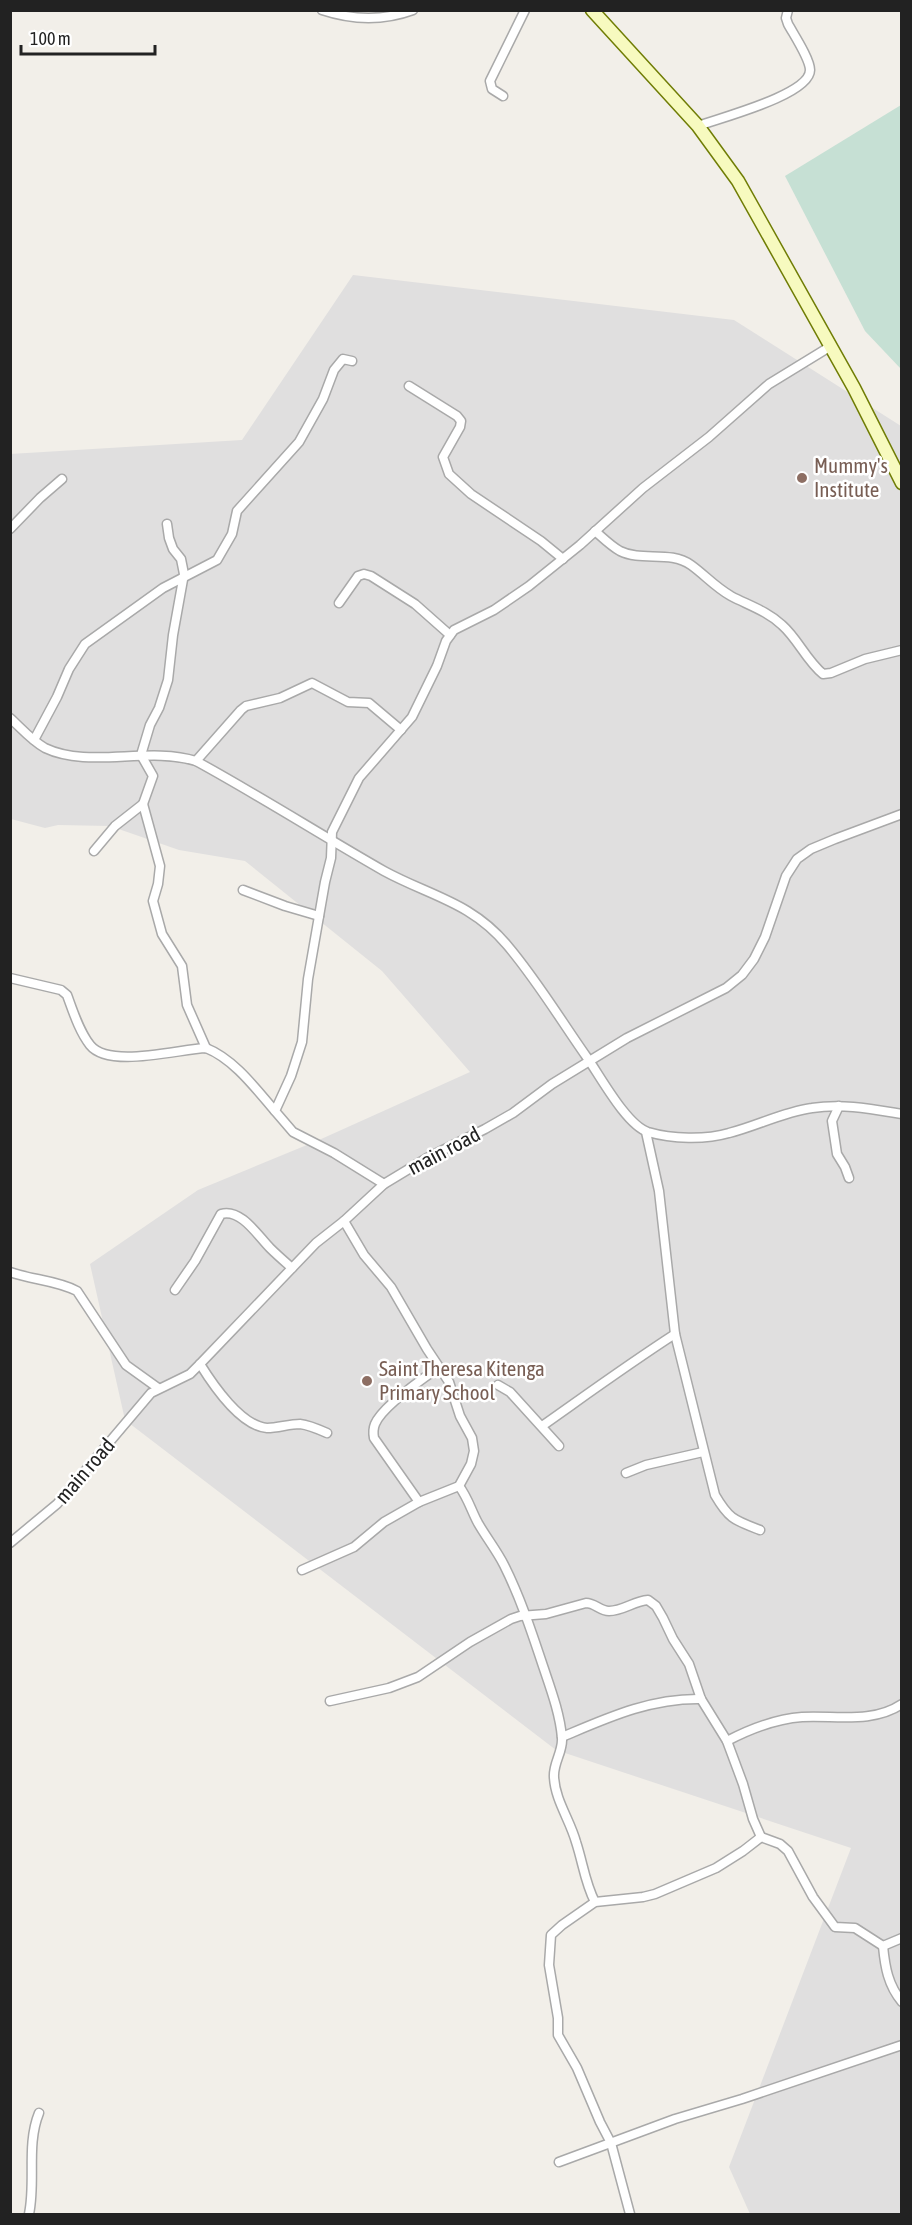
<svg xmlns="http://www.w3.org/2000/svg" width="912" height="2225" font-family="'Asap Condensed',sans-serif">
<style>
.residential{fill:#e0dfdf}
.wetland{fill:#c6e0d4}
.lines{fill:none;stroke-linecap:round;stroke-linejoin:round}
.minor-casing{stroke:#a9a9a9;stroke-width:11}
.secondary-casing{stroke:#707d05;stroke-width:15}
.minor{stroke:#fff;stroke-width:8}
.secondary{stroke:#f7fabf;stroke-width:12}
.education-dot{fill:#8d6e63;stroke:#fff;stroke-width:2}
.labels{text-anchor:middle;stroke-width:5;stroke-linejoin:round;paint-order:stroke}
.education-label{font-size:21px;fill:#785e54;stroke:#fff;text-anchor:start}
.street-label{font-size:21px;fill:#222;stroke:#fff}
</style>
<rect width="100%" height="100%" fill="#f2efe9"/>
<polygon class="residential" points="353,275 734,320 901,426 901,2214 750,2214 729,2167 851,1848 556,1750 125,1420 90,1264 198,1190 319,1140 470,1072 382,971 245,861 179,850 110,826 58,825 45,828 11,819 10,454 242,440"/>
<polygon class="wetland" points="901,105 901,369 865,331 785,176"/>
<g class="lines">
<defs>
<g id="minor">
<path d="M322,10C352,20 383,21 413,10"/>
<polyline points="503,96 492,89 490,81 525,10"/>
<path d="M698,126C719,118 810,95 810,70C810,59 794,35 788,24L786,18L788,10"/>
<polyline points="409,386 457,416 461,421 460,427 443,457 449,474 471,494 541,541 563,559"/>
<polyline points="167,524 169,538 173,549 181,559 184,574 173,635 168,680 159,708 150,725 141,755 153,776 143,804 160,866 158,884 153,901 162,934 182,966 187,1005 206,1048"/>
<polyline points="10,529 40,498 62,479"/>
<path d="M595,531C603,538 611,546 620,551C642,562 670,550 691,565C705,575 715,587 731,596C748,605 767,611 782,625C798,639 806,660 823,674L831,673L865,659L902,650"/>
<polyline points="339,603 358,576 364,574 371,576 415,604 450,635"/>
<path d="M10,718C21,728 32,741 45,748C89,769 148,746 196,761C260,796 321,835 384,871C430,896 471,902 507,945C536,979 560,1019 586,1056C599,1074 626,1125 648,1132C672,1139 705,1140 729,1133C757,1126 783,1112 812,1108C842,1103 872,1109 902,1114"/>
<polyline points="34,740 57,697 69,669 85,644 163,588 217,560 232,534 237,511 299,442 323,399 334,370 343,359 352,361"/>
<polyline points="196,761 241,710 246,706 280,698 312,683 348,702 369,703 401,730"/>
<polyline points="94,851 115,826 143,804"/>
<polyline points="243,890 285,906 319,916"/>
<path d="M10,978L61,990L67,995C73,1011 79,1031 90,1045C109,1069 179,1049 206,1048C234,1059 256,1089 275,1111"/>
<polyline points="839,1106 832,1121 837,1154 845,1167 849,1178"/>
<path d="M646,1132L659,1191L675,1334L715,1495C729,1519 734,1520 760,1530"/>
<polyline points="384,1184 334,1153 293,1132 275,1111 291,1076 302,1042 308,979 325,882 331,858 332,832 359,778 412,717 437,666 446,641 454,630 494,610 529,586 580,545 643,488 709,437 769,384 831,346"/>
<path d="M10,1272C32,1280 56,1280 77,1291L126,1365L158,1388"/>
<path d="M175,1290L195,1261L221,1214C241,1208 258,1236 270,1248C277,1255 284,1261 292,1268"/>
<path d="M200,1364C213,1385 241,1426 267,1428C278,1428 289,1424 300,1424C309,1425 318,1429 327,1433"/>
<polyline points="498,1385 510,1392 559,1446"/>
<path d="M542,1426C586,1395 630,1363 675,1334"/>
<polyline points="626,1473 646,1465 703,1452"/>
<path d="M459,1486C468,1498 471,1510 478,1523C486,1537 497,1551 504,1565C520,1597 531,1630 542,1663C550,1687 560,1713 562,1738C563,1752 553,1763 554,1777C555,1800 570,1820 576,1842C583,1863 585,1883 595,1902"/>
<path d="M419,1502L374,1438C373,1433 373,1429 375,1424C382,1407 422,1379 438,1368"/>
<polyline points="10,1543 57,1504 151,1393 190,1374 200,1364 316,1243 344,1221 384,1184 427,1158 485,1129 513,1113 552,1084 627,1038 726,988 742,975 754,959 765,937 786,876 797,859 811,849 835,839 902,814"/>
<polyline points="302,1570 354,1547 384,1522 419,1502 459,1486 471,1464 474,1451 472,1438 460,1416 449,1382 427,1349 391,1287 364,1255 344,1221"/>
<path d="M330,1701L389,1688L418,1677L470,1642L511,1619L520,1616L546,1614L586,1603C595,1603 600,1611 609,1611C623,1611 634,1601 648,1600L656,1606L663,1618L673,1639L689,1664L701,1699L727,1741L743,1784L753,1819L761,1837L743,1851L716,1868L655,1894L643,1897L595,1902L562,1925L551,1935L549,1965L558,2018V2035L577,2068L600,2122L611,2143L630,2214"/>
<path d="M562,1737C607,1718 650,1698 701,1699"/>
<path d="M727,1741C750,1729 775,1719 802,1717C835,1715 872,1724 902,1704"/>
<polyline points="761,1837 780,1844 788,1851 813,1897 835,1927 855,1928 883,1946 902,1938"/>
<path d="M883,1946C885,1967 888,1985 902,2002"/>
<polyline points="559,2162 675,2119 742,2099 902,2045"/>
<path d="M29,2214C36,2181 26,2145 39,2113"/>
</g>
<polyline id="secondary" points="592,10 698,126 738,181 854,388 902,483"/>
</defs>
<use href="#minor" class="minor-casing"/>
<use href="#secondary" class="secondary-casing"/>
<use href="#minor" class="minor"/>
<use href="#secondary" class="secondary"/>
</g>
<g class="education-dot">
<circle cx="802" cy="478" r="6"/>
<circle cx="367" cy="1381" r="6"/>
</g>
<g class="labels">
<g class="education-label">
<text x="814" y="473">Mummy's<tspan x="814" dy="24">Institute</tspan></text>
<text x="379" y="1376">Saint Theresa Kitenga<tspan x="379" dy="24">Primary School</tspan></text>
</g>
<g class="street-label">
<text transform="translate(444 1151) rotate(-28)" y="7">main road</text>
<text transform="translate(85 1471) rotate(-49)" y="7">main road</text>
</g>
</g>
<rect width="912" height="2225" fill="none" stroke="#222222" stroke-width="24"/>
<path d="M21 45v9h134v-9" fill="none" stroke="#222222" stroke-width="3"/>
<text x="30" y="45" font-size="18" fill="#222222" stroke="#ffffff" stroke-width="4.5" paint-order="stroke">100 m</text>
</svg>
